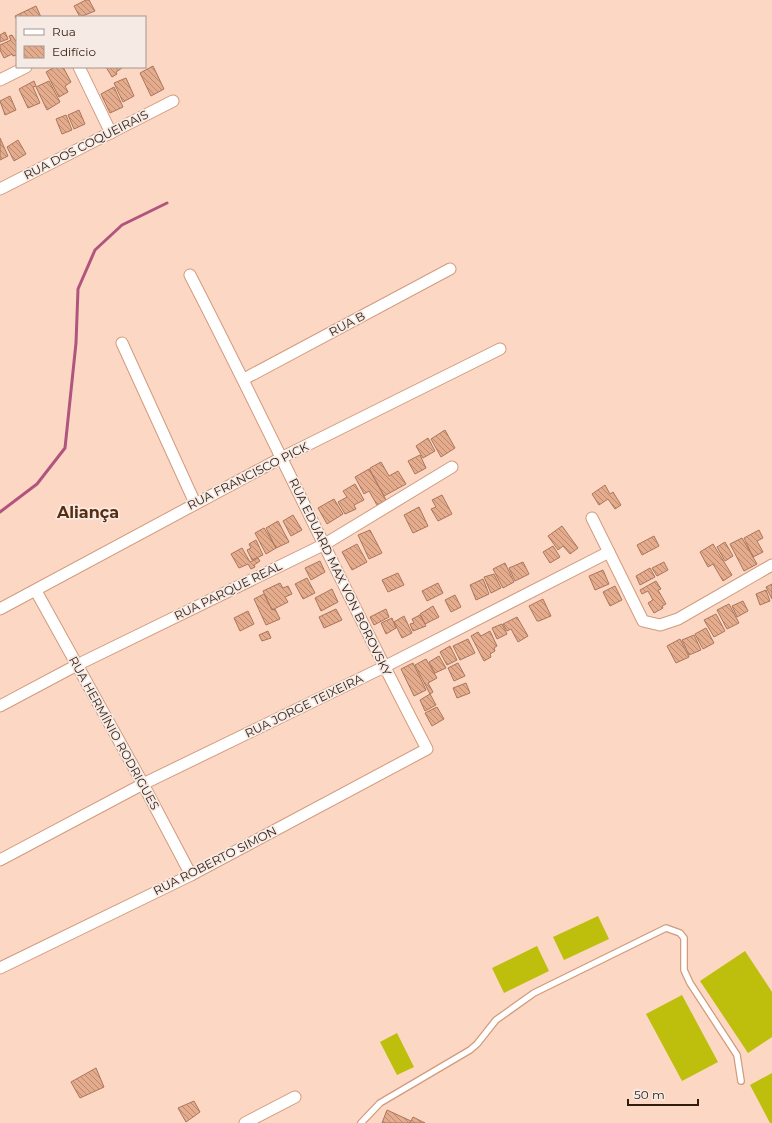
<svg xmlns="http://www.w3.org/2000/svg" width="772" height="1123" font-family="Montserrat,sans-serif">
<style>
.pitch{fill:#bebe0c}
.lines{fill:none;stroke-linecap:round;stroke-linejoin:round}
.stream{stroke:#b2557e;stroke-width:3}
.building{fill:url(#building-back-hatch);stroke:#ab7659}
.service-casing{stroke:#d29b7c;stroke-width:8}
.minor-casing{stroke:#d29b7c;stroke-width:13}
.service{stroke:#fff;stroke-width:5.5}
.minor{stroke:#fff;stroke-width:11}
.labels{text-anchor:middle;stroke-width:3.5;stroke-linejoin:round;paint-order:stroke}
.street-label{font-size:12px;fill:#301b0f;stroke:#f6eae4}
.district-label{font-size:16px;font-weight:bold;fill:#5b2d0f;stroke:#f6eae4}
</style>
<defs>
<pattern id="building-back-hatch" width="6" height="6" patternUnits="userSpaceOnUse"><rect width="6" height="6" fill="#e4ab8c"/><path d="M-1 5l2 2M0 0l6 6M5-1l2 2" fill="none" stroke="#b98a71"/></pattern>
</defs>
<rect width="100%" height="100%" fill="#fbd7c4"/>
<g class="pitch">
<polygon points="598,916 609,939 564,960 553,937"/>
<polygon points="537,946 549,971 504,993 492,968"/>
<polygon points="745,951 772,992 772,1037 748,1053 700,981"/>
<polygon points="682,995 718,1062 682,1081 646,1014"/>
<polygon points="397,1033 414,1067 397,1075 380,1042"/>
<polygon points="772,1073 772,1123 770,1123 750,1085"/>
</g>
<g class="lines">
<polyline class="stream" points="0,512 37,484 65,448 76,343 78,289 95,250 122,225 167,203"/>
</g>
<g class="building">
<polygon points="86,0 89,0 95,11 80,17 74,6"/>
<polygon points="36,6 41,17 17,17 17,20 15,16"/>
<polygon points="5,32 8,39 0,42 0,35"/>
<polygon points="12,35 17,43 17,55 13,56 12,54 4,58 0,50 0,45 11,40 9,36"/>
<polygon points="153,66 164,89 151,96 140,73"/>
<polygon points="55,67 63,67 71,82 65,86 68,92 59,97 46,72"/>
<polygon points="106,67 121,67 122,68 116,72 117,74 112,77"/>
<polygon points="126,78 134,96 123,102 114,83"/>
<polygon points="34,81 36,86 33,87 40,103 28,108 19,89"/>
<polygon points="49,81 60,102 47,110 36,87"/>
<polygon points="114,87 123,107 110,113 101,94"/>
<polygon points="10,96 16,110 5,115 0,101"/>
<polygon points="79,110 85,124 74,129 68,115"/>
<polygon points="66,115 72,130 62,134 56,119"/>
<polygon points="0,138 8,156 0,160"/>
<polygon points="18,140 26,154 14,161 7,147"/>
<polygon points="445,430 455,448 441,457 431,439"/>
<polygon points="428,438 435,451 423,458 416,446"/>
<polygon points="420,455 426,468 415,474 408,461"/>
<polygon points="381,462 389,476 398,471 406,484 384,496 370,470 370,468"/>
<polygon points="369,469 386,500 377,505 369,491 364,494 355,477"/>
<polygon points="355,484 364,500 354,505 356,509 345,514 338,502 347,497 343,491"/>
<polygon points="605,485 610,494 613,492 621,505 615,509 608,499 599,505 592,494"/>
<polygon points="442,495 452,514 438,521 431,509 436,507 432,500"/>
<polygon points="334,499 343,514 327,524 318,508"/>
<polygon points="419,507 428,526 413,533 404,515"/>
<polygon points="293,515 302,530 291,536 283,521"/>
<polygon points="278,521 289,542 276,548 266,528"/>
<polygon points="562,526 578,548 570,554 563,546 558,550 548,536"/>
<polygon points="264,528 276,548 266,554 255,533"/>
<polygon points="370,530 382,553 369,559 358,535"/>
<polygon points="759,530 763,538 757,541 763,552 753,557 744,538"/>
<polygon points="654,536 659,546 642,555 637,545"/>
<polygon points="742,538 757,564 744,571 730,544"/>
<polygon points="256,540 263,555 252,560 247,550 251,548 249,544"/>
<polygon points="725,542 733,556 725,561 717,547"/>
<polygon points="357,544 367,562 352,570 342,552"/>
<polygon points="713,544 732,575 723,581 713,564 708,567 700,552"/>
<polygon points="553,546 560,557 550,563 543,552"/>
<polygon points="242,548 250,562 258,558 260,561 254,565 255,567 251,569 248,564 239,568 231,554"/>
<polygon points="320,561 325,572 311,580 305,568"/>
<polygon points="523,562 529,574 515,581 509,568"/>
<polygon points="664,562 668,570 657,576 652,568"/>
<polygon points="505,563 514,582 503,588 493,569"/>
<polygon points="650,568 655,577 640,585 636,576"/>
<polygon points="603,570 609,584 595,590 589,576"/>
<polygon points="398,573 404,585 388,592 382,580"/>
<polygon points="494,574 501,588 491,593 484,577"/>
<polygon points="307,578 315,593 303,599 295,584"/>
<polygon points="483,579 489,594 476,600 470,585"/>
<polygon points="656,581 661,589 658,590 666,604 662,606 663,608 654,613 648,603 653,600 648,591 642,594 640,590"/>
<polygon points="280,583 283,588 288,586 292,594 285,597 288,602 272,610 263,591"/>
<polygon points="438,583 443,593 427,601 422,591"/>
<polygon points="772,584 772,599 766,587"/>
<polygon points="615,586 622,600 610,606 603,592"/>
<polygon points="332,589 338,602 321,611 315,598"/>
<polygon points="766,590 770,601 760,605 756,594"/>
<polygon points="264,594 272,610 275,609 280,619 266,625 254,599"/>
<polygon points="455,595 461,607 451,612 445,600"/>
<polygon points="543,599 551,616 539,621 537,621 529,606"/>
<polygon points="743,601 748,611 737,617 732,606"/>
<polygon points="729,604 739,623 727,629 717,610"/>
<polygon points="433,606 439,617 425,624 420,614"/>
<polygon points="336,609 342,620 324,628 319,617"/>
<polygon points="386,609 389,617 374,625 370,617"/>
<polygon points="248,611 254,624 240,631 234,618"/>
<polygon points="716,614 725,631 714,637 704,620"/>
<polygon points="420,615 426,626 413,631 410,624 414,623 412,619"/>
<polygon points="404,616 412,633 402,638 394,622"/>
<polygon points="517,617 528,636 518,642 511,629 507,631 503,624"/>
<polygon points="392,618 396,628 386,634 381,623"/>
<polygon points="502,624 507,634 497,639 492,628"/>
<polygon points="706,628 714,643 703,649 695,634"/>
<polygon points="268,631 271,638 262,641 259,635"/>
<polygon points="490,631 497,646 494,648 495,651 490,654 491,657 484,661 471,636 478,632 481,636"/>
<polygon points="694,635 701,650 689,655 682,640"/>
<polygon points="468,639 475,653 460,660 453,646"/>
<polygon points="680,639 689,657 676,663 667,646"/>
<polygon points="450,646 457,660 447,665 440,652"/>
<polygon points="439,656 446,668 435,673 429,662"/>
<polygon points="426,659 437,678 428,683 433,692 430,694 415,665"/>
<polygon points="413,663 426,690 414,696 401,669"/>
<polygon points="458,663 465,676 454,681 448,668"/>
<polygon points="466,683 470,693 457,698 453,688"/>
<polygon points="430,694 436,705 425,711 420,700"/>
<polygon points="437,707 444,719 432,726 425,713"/>
<polygon points="96,1068 104,1087 80,1098 71,1082"/>
<polygon points="194,1101 200,1112 186,1122 178,1108"/>
<polygon points="387,1110 411,1121 410,1123 382,1123"/>
<polygon points="413,1117 425,1123 410,1123"/>
</g>
<g class="lines">
<defs>
<polyline id="service" points="361,1123 380,1103 470,1050 477,1044 496,1020 534,993 666,928 680,933 684,938 684,970 690,983 737,1055 741,1081"/>
<g id="minor">
<polyline points="79,67 111,133"/>
<polyline points="0,80 26,67"/>
<polyline points="0,189 173,101"/>
<polyline points="122,343 195,503"/>
<polyline points="244,379 450,269"/>
<polyline points="592,518 643,621 660,625 678,619 772,565"/>
<polyline points="36,591 143,784 191,875"/>
<polyline points="0,609 281,458 500,349"/>
<polyline points="0,706 77,665 325,544 452,467"/>
<polyline points="0,860 143,784 384,667 609,552"/>
<path d="M0,968L191,875L427,749C345,593 271,432 190,275"/>
<polyline points="245,1123 295,1097"/>
</g>
</defs>
<use href="#service" class="service-casing"/>
<use href="#minor" class="minor-casing"/>
<use href="#service" class="service"/>
<use href="#minor" class="minor"/>
</g>
<g class="labels">
<g class="street-label">
<text transform="translate(86 145) rotate(-27)" y="4">RUA DOS COQUEIRAIS</text>
<text transform="translate(347 324) rotate(-28)" y="4">RUA B</text>
<text transform="translate(248 476) rotate(-27)" y="4">RUA FRANCISCO PICK</text>
<text transform="translate(340 577) rotate(64)" y="4">RUA EDUARD MAX VON BOROVSKY</text>
<text transform="translate(228 591) rotate(-26)" y="4">RUA PARQUE REAL</text>
<text transform="translate(304 706) rotate(-26)" y="4">RUA JORGE TEIXEIRA</text>
<text transform="translate(114 733) rotate(61)" y="4">RUA HERMÍNIO RODRIGUES</text>
<text transform="translate(215 861) rotate(-27)" y="4">RUA ROBERTO SIMON</text>
</g>
<g class="district-label">
<text x="88" y="518">Aliança</text>
</g>
</g>
<rect x="16" y="16" width="130" height="52" fill="#f6eae4" stroke="#a7978f"/>
<rect x="24" y="29" width="20" height="6" fill="#ffffff" stroke="#a7978f"/>
<text x="52" y="36" font-size="12" fill="#301b0f">Rua</text>
<rect x="24" y="46" width="20" height="12" fill="url(#building-back-hatch)" stroke="#a7978f"/>
<text x="52" y="56" font-size="12" fill="#301b0f">Edifício</text>
<path d="M628 1099v6h70v-6" fill="none" stroke="#301b0f" stroke-width="2"/>
<text x="634" y="1099" font-size="12" fill="#301b0f" stroke="#f6eae4" stroke-width="3" paint-order="stroke">50 m</text>
</svg>
